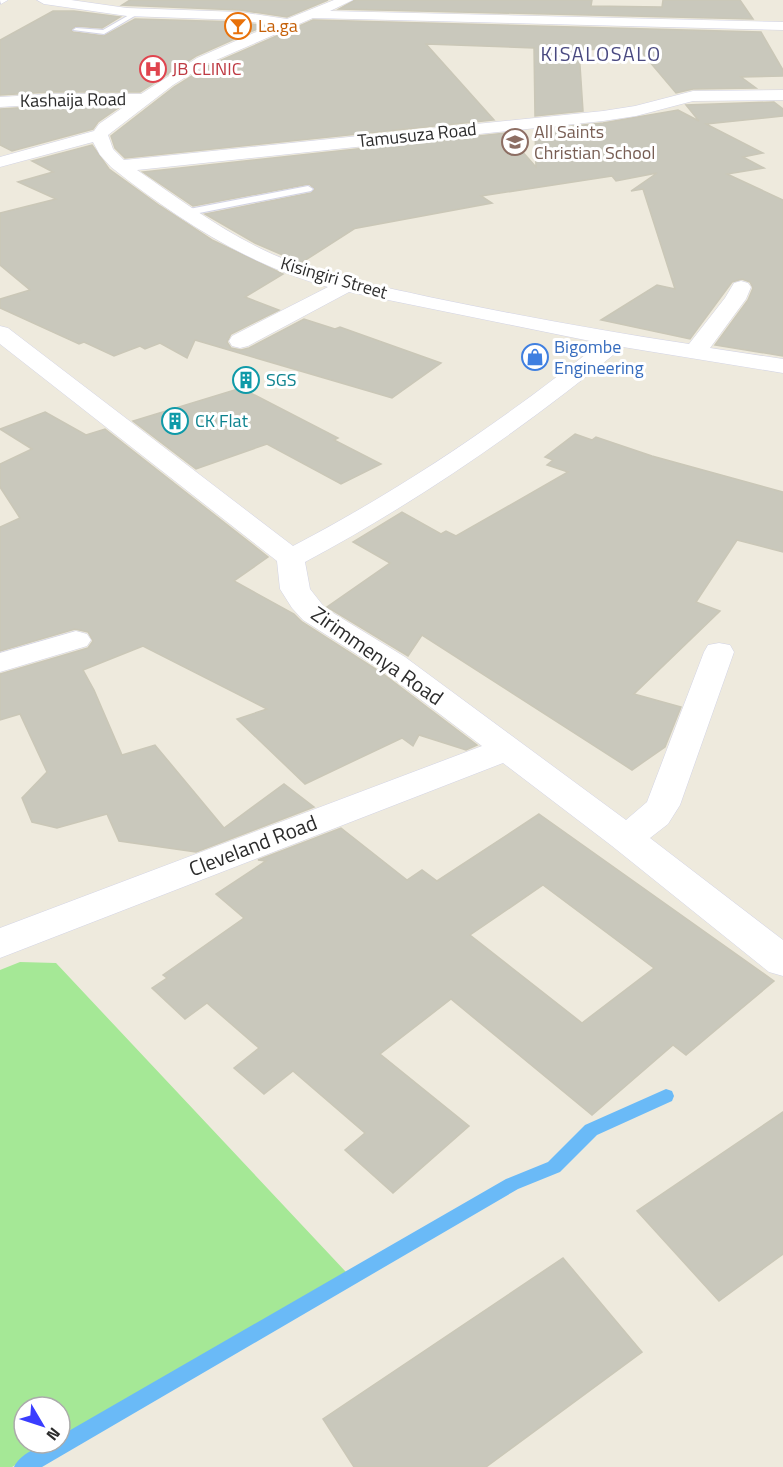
<svg xmlns="http://www.w3.org/2000/svg" width="783" height="1467" font-family="'Titillium Web',sans-serif">
<style>
.green{fill:#a5e896}
.lines{fill:none;stroke-linecap:round;stroke-linejoin:round}
.stream{fill:#6abaf7;fill-rule:evenodd}
.building{fill:#c9c8bc;stroke:#cac7b7;stroke-width:1.5;fill-rule:evenodd}
.lane-casing{stroke:#d2d3e5;stroke-width:2}
.street-casing{stroke:#d2d3e5;stroke-width:1}
.lane{fill:#fff;fill-rule:evenodd}
.street{fill:#fff;fill-rule:evenodd}
.labels{text-anchor:middle;stroke-width:6;stroke-linejoin:round;paint-order:stroke}
.far-food-label{font-size:18px;fill:#c56008;stroke:#fff;text-anchor:start}
.far-health-label{font-size:18px;fill:#be3a42;stroke:#fff;text-anchor:start}
.far-street-label{font-size:18px;fill:#2c2c2c;stroke:#fff}
.far-education-label{font-size:18px;fill:#785e54;stroke:#fff;text-anchor:start}
.far-shop-label{font-size:18px;fill:#366cbe;stroke:#fff;text-anchor:start}
.far-culture-label{font-size:18px;fill:#0d838f;stroke:#fff;text-anchor:start}
.far-quarter-label{font-size:20px;letter-spacing:1.5px;fill:#494980;stroke:#fff}
.street-label{font-size:21px;fill:#2c2c2c;stroke:#fff}
</style>
<rect width="100%" height="100%" fill="#eeeadd"/>
<polygon class="green" points="20,962 56,963 346,1272 60,1439 60,1407 24,1407 24,1443 53,1443 12,1467 0,1467 0,970"/>
<g class="lines">
<path class="stream" d="M666,1089L672,1091L674,1096L672,1101L597,1135L560,1172L518,1189L42,1467H14C21,1452 45,1443 60,1443V1436L506,1179L548,1162L585,1125Z"/>
</g>
<g class="building">
<polygon points="130,0 328,0 287,17 240,10 122,5"/>
<polygon points="355,0 592,0 591,6 662,7 663,0 740,0 753,19 339,9"/>
<polygon points="53,11 74,11 120,17 102,28 76,26 71,30 73,32 104,36 135,19 240,22 264,26 196,56 140,92 50,92 0,95 0,40"/>
<polygon points="313,20 761,32 783,70 783,76 741,77 756,88 693,89 676,93 638,48 579,50 583,111 535,116 534,48 426,44 494,120 125,158 115,148 111,136 174,87 208,66"/>
<polygon points="774,102 783,109 783,116 706,124 763,153 743,157 764,168 727,174 783,200 783,356 715,345 748,300 753,288 750,282 742,279 732,282 690,339 601,320 657,285 675,289 643,189 631,191 657,173 616,181 612,176 481,196 492,203 352,229 354,229 301,263 255,243 205,214 311,193 315,189 309,184 193,206 143,172 506,133 536,167 535,130 603,123 678,110 699,121 686,105"/>
<polygon points="50,106 121,106 98,122 93,129 12,151 0,145 0,109"/>
<polygon points="92,145 109,169 160,206 212,240 283,274 245,297 279,310 231,334 227,342 231,348 241,350 249,348 304,319 335,329 340,327 441,363 392,398 195,340 187,358 160,343 145,349 140,346 114,356 84,342 79,344 0,308 0,299 30,290 0,265 0,213 56,199 18,182 53,172 32,161"/>
<polygon points="241,388 338,438 334,440 381,464 341,484 267,444 196,469 133,421"/>
<polygon points="45,412 86,435 105,429 268,557 234,581 294,614 302,622 382,673 477,745 466,750 419,735 413,746 402,738 305,784 237,719 267,709 143,646 83,670 94,690 122,755 155,745 224,828 284,784 314,807 196,852 119,841 107,814 57,828 32,822 22,798 47,772 20,714 0,720 0,674 88,648 93,641 88,632 75,629 0,651 0,527 20,518 0,487 0,464 32,449 0,429"/>
<polygon points="575,434 592,440 596,437 652,456 783,492 783,552 737,540 696,602 720,611 634,694 681,707 665,747 632,770 422,635 408,656 327,607 390,563 353,542 402,512 441,534 446,531 456,536 568,472 547,465 553,460 545,457"/>
<path d="M539,814L774,981L686,1055L673,1045L592,1115L451,999L380,1054L469,1126L393,1193L345,1150L365,1133L293,1071L264,1094L234,1068L259,1048L207,1003L185,1019L152,988L167,978L163,975L244,918L216,894L266,861L258,860L341,828L407,880L422,870L437,881ZM543,885L654,968L582,1023L470,935Z"/>
<polygon points="783,1112 783,1254 719,1301 637,1211"/>
<polygon points="563,1258 642,1352 486,1467 354,1467 323,1419"/>
</g>
<g class="lines">
<defs>
<g id="lane">
<polygon points="136,11 138,14 104,34 73,30 76,28 103,30"/>
<polygon points="308,186 313,189 311,191 184,216 179,213 184,210"/>
</g>
<g id="street">
<polygon points="0,0 8,0 1,4"/>
<path d="M37,0H71L127,8L240,12L287,19L334,0H353L330,11L783,22V30L313,18L207,64L173,85L108,135L113,149L124,160L603,111L635,106L693,91L783,90V100L693,101L636,116L603,121L137,170C181,200 223,232 272,254C322,276 376,285 429,297C516,315 602,331 689,344L725,298L734,283L741,281L748,283L751,287L746,299L710,348L783,359V373L623,347C523,429 419,501 305,562L310,589L325,608L405,657L626,820L647,802L704,652L708,645L719,643L730,645L734,652L680,805L668,824L650,838L783,940V976L769,972L612,846L503,763L0,958V928L482,746L383,671L303,620L292,608L280,589L277,561L0,344V326L8,328L293,546C402,489 504,420 600,343L349,292L248,346L240,348L232,346L229,341L232,336L328,287C246,264 177,219 111,167L100,155L93,142L0,167V157L94,131L99,124L128,104H50L0,107V97L50,94H141L197,58L272,25L240,20L127,16L44,4Z"/>
<polygon points="76,631 87,634 91,640 87,646 0,672 0,653"/>
</g>
</defs>
<use href="#lane" class="lane-casing"/>
<use href="#street" class="street-casing"/>
<use href="#lane" class="lane"/>
<use href="#street" class="street"/>
</g>
<defs>
<symbol id="bar-ring" viewBox="-11 -11 22 22"><circle r="9.5" fill="#fff" stroke="#e8710a" stroke-width="1.5"/><path d="M-6-5H6L.8 .8V4.5H3.5V6h-7V4.5H-.8V.8Z" fill="#e8710a"/></symbol>
<symbol id="hospital-ring" viewBox="-11 -11 22 22"><circle r="9.5" fill="#fff" stroke="#e0444e" stroke-width="1.5"/><path d="M-5-5h3v3.5h4V-5h3V5h-3V1.5h-4V5h-3Z" fill="#e0444e"/></symbol>
<symbol id="school-ring" viewBox="-11 -11 22 22"><circle r="9.5" fill="#fff" stroke="#8d6e63" stroke-width="1.5"/><path d="M0-5L7-2L0 1L-7-2ZM-4 1L0 2.5L4 1V4Q0 6-4 4Z" fill="#8d6e63"/></symbol>
<symbol id="shop-ring" viewBox="-11 -11 22 22"><circle r="9.5" fill="#fff" stroke="#3f7fe0" stroke-width="1.5"/><path d="M-5-2.5h2.3a2.7 3.5 0 0 1 5.4 0H5L5.5 6h-11ZM-1.5-2.5h3a1.5 2.3 0 0 0-3 0Z" fill="#3f7fe0"/></symbol>
<symbol id="building-ring" viewBox="-11 -11 22 22"><circle r="9.5" fill="#fff" stroke="#0f9aa8" stroke-width="1.5"/><path d="M-4-6H4V6H1V3H-1V6H-4ZM-2.5-4.3h1.7v1.8h-1.7ZM.8-4.3h1.7v1.8H.8ZM-2.5-1h1.7V.8h-1.7ZM.8-1h1.7V.8H.8Z" fill="#0f9aa8"/></symbol>
</defs>
<g fill-rule="evenodd">
<use href="#bar-ring" x="223" y="11" width="30" height="30"/>
<use href="#hospital-ring" x="138" y="54" width="30" height="30"/>
<use href="#school-ring" x="500" y="127" width="30" height="30"/>
<use href="#shop-ring" x="520" y="342" width="30" height="30"/>
<use href="#building-ring" x="231" y="365" width="30" height="30"/>
<use href="#building-ring" x="160" y="406" width="30" height="30"/>
</g>
<g class="labels">
<g class="far-food-label">
<text x="258" y="32">La.ga</text>
</g>
<g class="far-health-label">
<text x="172" y="75">JB CLINIC</text>
</g>
<g class="far-street-label">
<text transform="translate(73 100) rotate(-1)" y="6">Kashaija Road</text>
<text transform="translate(417 135) rotate(-6)" y="6">Tamusuza Road</text>
<text transform="translate(334 278) rotate(16)" y="6">Kisingiri Street</text>
</g>
<g class="far-education-label">
<text x="534" y="138">All Saints<tspan x="534" dy="21">Christian School</tspan></text>
</g>
<g class="far-shop-label">
<text x="554" y="353">Bigombe<tspan x="554" dy="21">Engineering</tspan></text>
</g>
<g class="far-culture-label">
<text x="266" y="386">SGS</text>
<text x="195" y="427">CK Flat</text>
</g>
<g class="far-quarter-label">
<text x="601" y="61">KISALOSALO</text>
</g>
<g class="street-label">
<text transform="translate(377 656) rotate(35)" y="7">Zirimmenya Road</text>
<text transform="translate(253 846) rotate(-21)" y="7">Cleveland Road</text>
</g>
</g>
<g transform="translate(42 1425) rotate(129)"><circle r="28" fill="#ffffff" stroke="#ababab" stroke-width="1.5"/>
<path d="M0-4.5L10 22L0 15L-10 22Z" fill="#3a3dff"/>
<text y="-9" font-size="16" font-weight="bold" text-anchor="middle" fill="#2c2c2c">N</text>
</g>
</svg>
